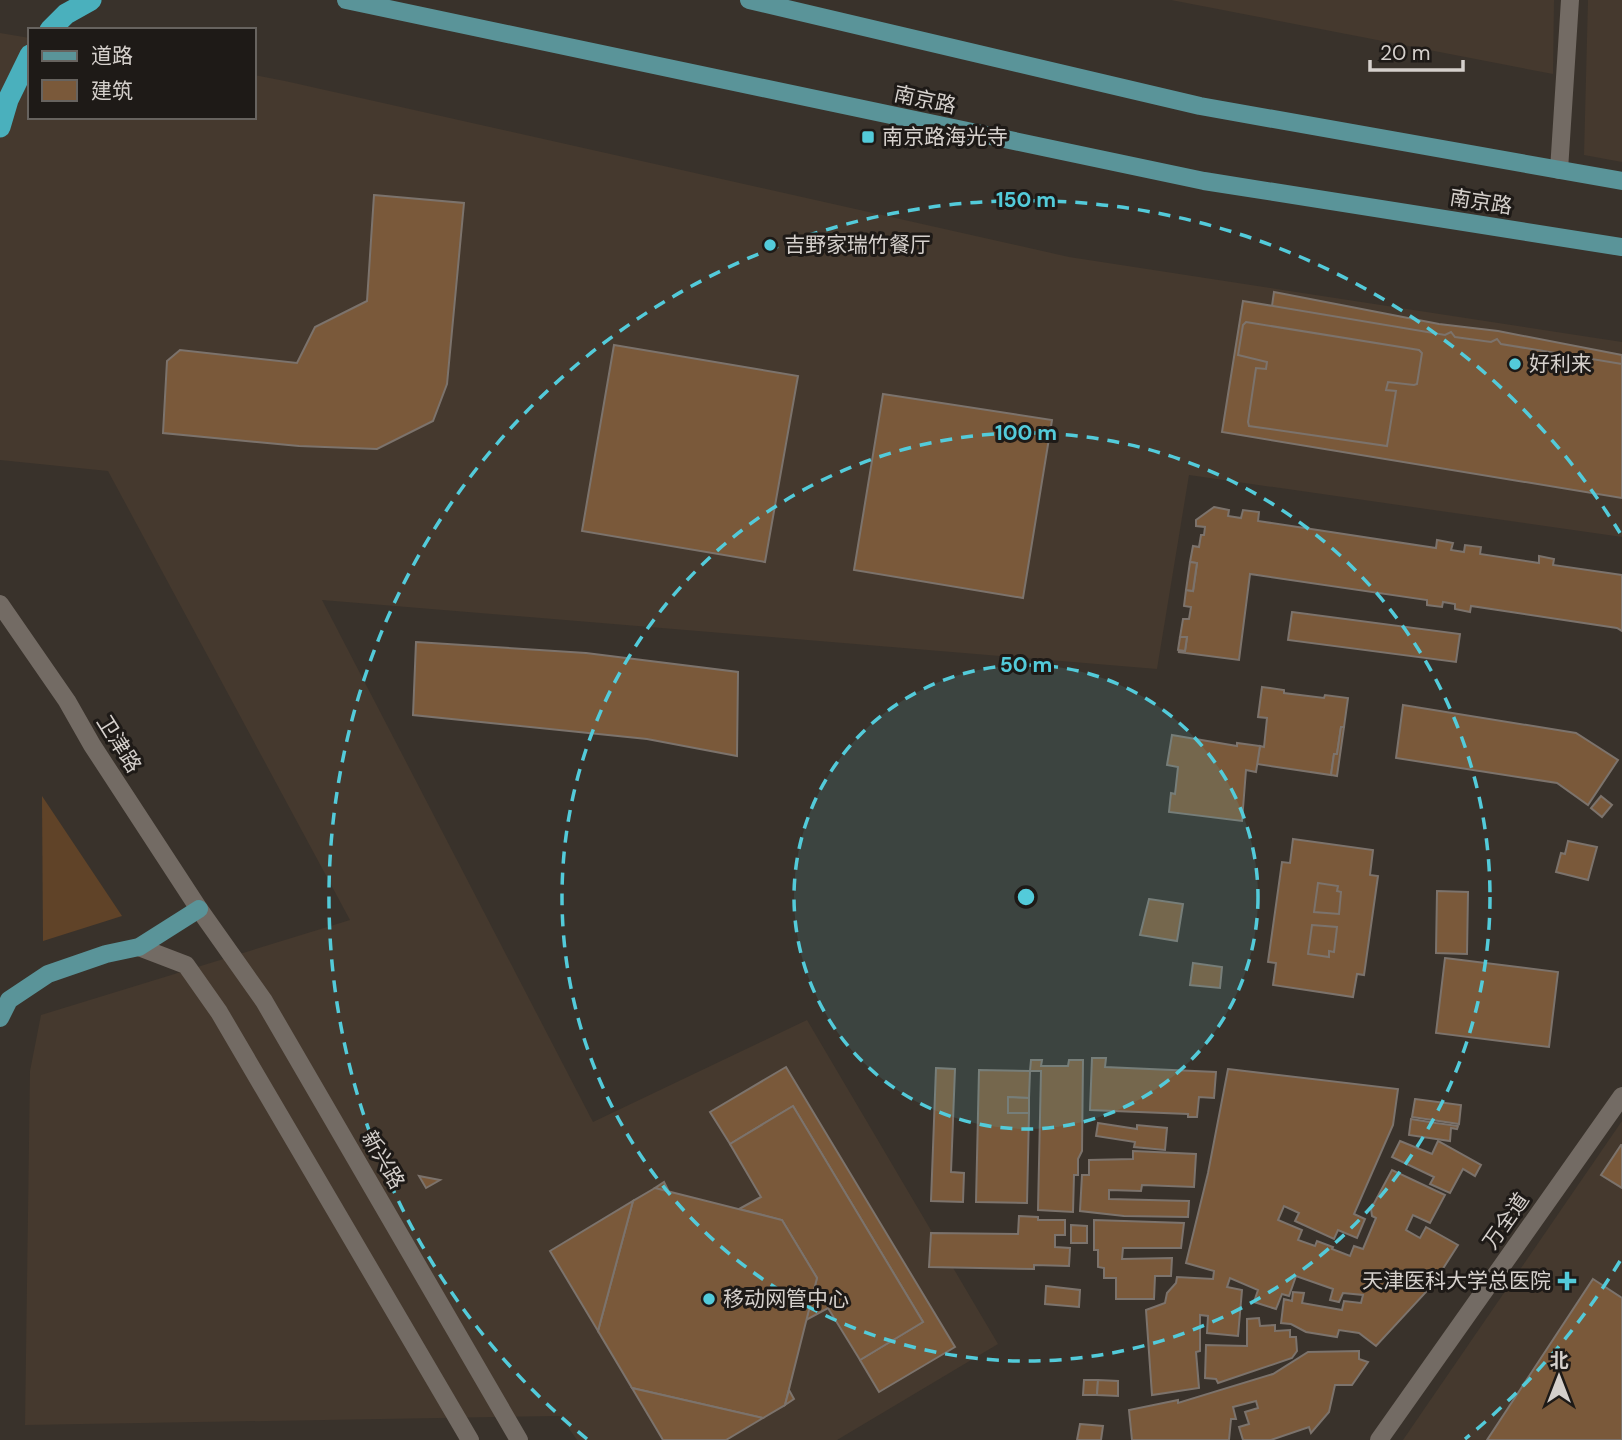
<svg xmlns="http://www.w3.org/2000/svg" width="1622" height="1440" font-family="'DM Sans','Noto Sans SC',sans-serif">
<style>
.built{fill:#45392e}
.green{fill:#604328}
.building{fill:#7a593a;stroke:#7c736c;stroke-width:2}
.lines{fill:none;stroke-linecap:round;stroke-linejoin:round}
.street{stroke:#736b64;stroke-width:18}
.secondary{stroke:#736b64;stroke-width:18}
.primary{stroke:#5a9499;stroke-width:18}
.highway{stroke:#4ab0bd;stroke-width:21}
.ring{fill:none;stroke:#53cbda;stroke-width:3.5;stroke-dasharray:12 9}
.poi-dot{fill:#53cbda;stroke:#1e1a17;stroke-width:2.5}
.labels{text-anchor:middle;stroke-width:6;stroke-linejoin:round;paint-order:stroke}
.street-label{font-size:21px;fill:#d5d0cc;stroke:#1e1a17}
.poi-label{font-size:21px;fill:#d5d0cc;stroke:#1e1a17;text-anchor:start}
.centre{fill:#53cbda;stroke:#1e1a17;stroke-width:3.5}
.ring-label{font-size:21px;text-anchor:middle;font-weight:bold;fill:#53cbda;stroke:#1e1a17;stroke-width:6;stroke-linejoin:round;paint-order:stroke}
</style>
<rect width="100%" height="100%" fill="#39322b"/>
<g class="built">
<polygon points="1171,0 1554,0 1553,74"/>
<polygon points="1588,0 1622,0 1622,162 1584,155"/>
<polygon points="0,33 30,38 30,117 254,117 254,75 285,81 1069,257 1622,342 1622,537 1189,475 1157,669 322,600 593,1122 807,1020 998,1344 837,1440 577,1440 560,1416 25,1425 30,1071 41,1015 350,920 108,471 0,460"/>
<polygon points="1622,1121 1622,1440 1403,1440"/>
</g>
<polygon class="green" points="42,796 122,916 43,941"/>
<g class="building">
<polygon points="374,195 464,203 447,384 433,421 377,449 299,446 163,433 167,361 180,350 297,363 315,327 367,301"/>
<polygon points="1274,292 1439,324 1498,331 1622,355 1622,492 1254,431"/>
<polygon points="1243,301 1445,335 1451,332 1455,337 1491,342 1497,339 1501,344 1622,364 1622,498 1222,432"/>
<polygon points="1246,322 1419,350 1422,353 1417,384 1414,385 1388,382 1386,390 1396,391 1387,446 1249,426 1248,422 1256,368 1266,369 1267,362 1238,355 1243,325"/>
<polygon points="614,345 798,376 765,562 582,531"/>
<polygon points="883,394 1052,420 1023,598 854,570"/>
<polygon points="1214,507 1229,510 1228,516 1241,518 1243,510 1259,512 1258,521 1436,548 1437,540 1453,543 1451,550 1464,552 1465,545 1481,547 1480,554 1539,563 1539,556 1554,559 1553,565 1622,575 1622,631 1617,628 1471,606 1470,612 1455,609 1455,604 1443,602 1442,607 1427,605 1427,600 1250,574 1239,660 1178,652 1185,651 1187,637 1180,637 1183,619 1189,619 1191,607 1184,606 1186,590 1193,591 1197,563 1190,562 1193,546 1199,547 1201,535 1204,535 1205,527 1196,526 1196,520"/>
<polygon points="1190,562 1197,563 1193,591 1186,590"/>
<polygon points="1292,612 1460,634 1456,662 1288,640"/>
<polygon points="1180,637 1187,637 1185,651 1178,650"/>
<polygon points="416,642 586,653 738,672 737,756 647,739 413,715"/>
<polygon points="1262,687 1284,690 1284,693 1324,698 1325,695 1348,698 1344,727 1341,727 1337,754 1334,754 1331,775 1257,764 1260,746 1264,747 1267,718 1258,717"/>
<polygon points="1403,705 1576,733 1618,760 1588,805 1557,783 1396,758"/>
<polygon points="1341,727 1344,727 1337,776 1331,775 1334,754 1337,754"/>
<polygon points="1172,735 1237,746 1237,743 1260,746 1256,772 1246,770 1242,821 1169,812 1171,793 1175,794 1178,767 1167,765"/>
<polygon points="1601,796 1612,805 1602,817 1591,808"/>
<polygon points="1293,839 1373,850 1370,875 1378,876 1364,975 1357,974 1353,997 1273,985 1276,963 1268,962 1282,862 1290,863"/>
<polygon points="1568,841 1597,847 1588,880 1556,872 1561,853 1565,854"/>
<polygon points="1318,883 1338,886 1337,891 1341,892 1339,914 1314,912"/>
<polygon points="1437,891 1468,892 1467,954 1436,953"/>
<polygon points="1149,899 1183,904 1177,941 1140,935"/>
<polygon points="1312,925 1337,927 1334,952 1329,951 1329,957 1308,954"/>
<polygon points="1445,958 1558,972 1549,1047 1436,1033"/>
<polygon points="1193,963 1222,967 1220,988 1190,985"/>
<polygon points="1092,1058 1106,1058 1105,1067 1216,1072 1214,1098 1199,1097 1197,1117 1188,1117 1188,1114 1090,1110"/>
<polygon points="1031,1060 1042,1060 1041,1066 1068,1066 1069,1060 1083,1060 1082,1151 1078,1159 1078,1175 1074,1175 1073,1212 1038,1210 1041,1071 1030,1071"/>
<polygon points="786,1067 955,1347 879,1392 860,1360 923,1322 793,1106 730,1144 710,1112"/>
<polygon points="936,1068 955,1069 951,1172 964,1173 963,1202 931,1201"/>
<polygon points="1228,1069 1398,1089 1393,1125 1354,1214 1365,1219 1357,1238 1338,1230 1334,1239 1295,1221 1299,1213 1284,1206 1278,1220 1302,1230 1298,1240 1315,1246 1317,1241 1333,1247 1332,1249 1350,1256 1354,1246 1363,1249 1376,1218 1372,1216 1371,1209 1392,1170 1445,1195 1430,1223 1413,1215 1406,1230 1420,1238 1426,1227 1458,1245 1437,1278 1434,1276 1426,1292 1376,1346 1359,1333 1339,1330 1337,1337 1306,1332 1291,1324 1281,1323 1284,1299 1292,1301 1293,1292 1304,1293 1302,1303 1342,1310 1344,1301 1361,1303 1363,1295 1343,1293 1339,1302 1330,1300 1333,1289 1296,1276 1289,1296 1282,1294 1276,1309 1254,1302 1258,1290 1230,1278 1227,1287 1242,1290 1238,1336 1207,1333 1208,1316 1200,1315 1200,1351 1196,1352 1199,1388 1152,1395 1146,1310 1165,1303 1167,1293 1176,1283 1177,1277 1213,1279 1214,1271 1186,1263 1208,1173"/>
<polygon points="979,1070 1030,1071 1029,1098 1008,1097 1008,1113 1029,1113 1027,1203 976,1202"/>
<polygon points="1008,1097 1029,1098 1029,1113 1008,1113"/>
<polygon points="1415,1099 1461,1105 1459,1124 1412,1117"/>
<polygon points="793,1106 923,1322 860,1360 828,1308 806,1320 817,1278 782,1220 739,1209 761,1197 730,1144"/>
<polygon points="1411,1119 1436,1123 1458,1126 1457,1129 1451,1128 1450,1141 1409,1135"/>
<polygon points="1098,1123 1137,1129 1137,1125 1167,1128 1165,1150 1134,1147 1135,1142 1096,1136"/>
<polygon points="1400,1141 1432,1154 1438,1141 1481,1165 1475,1176 1463,1169 1450,1193 1430,1184 1434,1177 1392,1157"/>
<polygon points="1621,1145 1622,1145 1622,1188 1601,1175"/>
<polygon points="1133,1151 1196,1154 1194,1187 1142,1185 1141,1191 1109,1190 1109,1199 1189,1201 1188,1217 1124,1216 1080,1211 1082,1175 1089,1175 1089,1160 1133,1159"/>
<polygon points="419,1176 440,1180 426,1188"/>
<polygon points="664,1182 669,1192 655,1188"/>
<polygon points="655,1188 782,1220 817,1278 785,1405 763,1418 632,1388 598,1331 633,1201"/>
<polygon points="633,1201 598,1331 550,1251"/>
<polygon points="1019,1216 1038,1217 1038,1220 1065,1220 1065,1235 1055,1235 1055,1247 1070,1248 1069,1266 1034,1265 1034,1269 929,1267 931,1233 1018,1234"/>
<polygon points="1094,1220 1184,1223 1181,1248 1123,1248 1122,1259 1172,1258 1171,1276 1155,1276 1154,1299 1116,1299 1116,1278 1104,1278 1104,1268 1098,1267 1098,1250 1094,1250"/>
<polygon points="1071,1225 1087,1226 1087,1243 1071,1243"/>
<polygon points="1593,1279 1622,1298 1622,1440 1487,1440"/>
<polygon points="1046,1286 1080,1290 1079,1307 1045,1304"/>
<polygon points="1259,1318 1260,1326 1275,1325 1275,1331 1290,1330 1290,1337 1296,1337 1297,1351 1292,1358 1218,1383 1216,1379 1205,1378 1206,1345 1247,1346 1247,1319"/>
<polygon points="1359,1351 1359,1359 1368,1362 1352,1385 1335,1385 1329,1412 1311,1433 1309,1427 1271,1440 1243,1440 1239,1427 1249,1424 1245,1412 1258,1408 1256,1401 1233,1407 1236,1419 1231,1419 1229,1440 1132,1440 1129,1410 1178,1400 1178,1403 1273,1374 1308,1352"/>
<polygon points="1084,1380 1098,1380 1097,1395 1083,1395"/>
<polygon points="1098,1380 1118,1381 1118,1396 1097,1395"/>
<polygon points="632,1388 763,1418 726,1440 663,1440"/>
<polygon points="789,1390 794,1399 785,1405"/>
<polygon points="1080,1424 1103,1426 1101,1440 1077,1440"/>
</g>
<g class="lines">
<polyline class="street" points="1559,170 1570,0"/>
<g class="secondary">
<polyline points="0,604 67,701 92,745 199,909 264,1001 519,1440"/>
<polyline points="139,947 186,965 219,1012 470,1440"/>
<polyline points="1379,1440 1622,1096"/>
</g>
<g class="primary">
<polyline points="346,0 1204,181 1622,247"/>
<polyline points="749,0 1200,106 1622,181"/>
<polyline points="0,1018 9,1000 48,974 106,954 139,947 199,909"/>
</g>
<g class="highway">
<polyline points="50,30 66,14 91,0"/>
<polyline points="0,127 8,100 30,55"/>
</g>
</g>
<circle cx="1026" cy="897" r="232" fill="#53cbda" fill-opacity=".12"/>
<g class="ring">
<circle cx="1026" cy="897" r="232"/>
<circle cx="1026" cy="897" r="464"/>
<path d="M1620 1261A697 697 0 0 1 1465 1439M587 1439A697 697 0 1 1 1620 533"/>
</g>
<g class="poi-dot">
<rect x="861" y="130" width="14" height="14" rx="3.5"/>
<circle cx="770" cy="245" r="7"/>
<circle cx="1515" cy="364" r="7"/>
<path d="M1563.5 1270.5h7v7h7v7h-7v7h-7v-7h-7v-7h7z"/>
<circle cx="709" cy="1299" r="7"/>
</g>
<g class="labels">
<g class="street-label">
<text transform="translate(925 100) rotate(12)" y="7">南京路</text>
<text transform="translate(1481 202) rotate(9)" y="7">南京路</text>
<text transform="translate(119 744) rotate(58)" y="7">卫津路</text>
<text transform="translate(383 1160) rotate(60)" y="7">新兴路</text>
<text transform="translate(1506 1221) rotate(-55)" y="7">万全道</text>
</g>
<g class="poi-label">
<text x="882" y="144">南京路海光寺</text>
<text x="784" y="252">吉野家瑞竹餐厅</text>
<text x="1529" y="371">好利来</text>
<text x="1551" y="1288" text-anchor="end">天津医科大学总医院</text>
<text x="723" y="1306">移动网管中心</text>
</g>
</g>
<circle cx="1026" cy="897" r="10" class="centre"/>
<g class="ring-label">
<text x="1026" y="207">150 m</text>
<text x="1026" y="440">100 m</text>
<text x="1026" y="672">50 m</text>
</g>
<rect x="28" y="28" width="228" height="91" fill="#1e1a17" stroke="#67635f" stroke-width="2"/>
<rect x="42" y="51" width="35" height="10" fill="#5a9499" stroke="#67635f" stroke-width="2"/>
<text x="91" y="63" font-size="21" fill="#d5d0cc">道路</text>
<rect x="42" y="80" width="35" height="21" fill="#7a593a" stroke="#67635f" stroke-width="2"/>
<text x="91" y="98" font-size="21" fill="#d5d0cc">建筑</text>
<g transform="translate(1559 1377)" stroke="#1e1a17" stroke-width="5" paint-order="stroke">
<path d="M0-5L12 26L0 18L-12 26Z" fill="#d5d0cc"/>
<text y="-10" font-size="19" font-weight="bold" text-anchor="middle" fill="#d5d0cc">北</text>
</g>
<path d="M1370 60v10h93v-10" fill="none" stroke="#d5d0cc" stroke-width="3.5"/>
<text x="1380" y="60" font-size="21" fill="#d5d0cc" stroke="#1e1a17" stroke-width="5" paint-order="stroke">20 m</text>
</svg>
